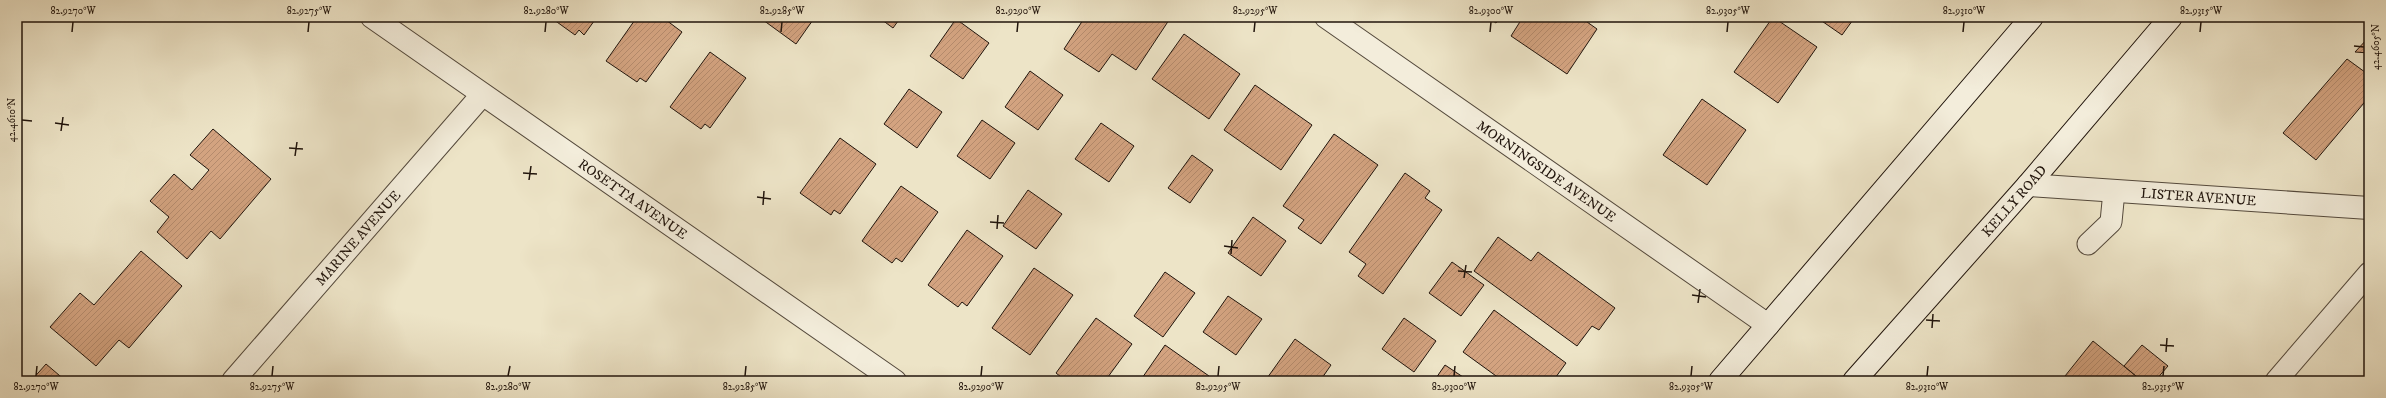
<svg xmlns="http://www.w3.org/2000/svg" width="2386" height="398" font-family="'IM FELL DW Pica',serif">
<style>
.building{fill:url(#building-hatch);stroke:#20140c}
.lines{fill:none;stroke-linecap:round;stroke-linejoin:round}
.lane-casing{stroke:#53483b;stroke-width:23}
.street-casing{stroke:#53483b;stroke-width:24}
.secondary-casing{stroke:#20140c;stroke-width:24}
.lane{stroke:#f3eddb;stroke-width:21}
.street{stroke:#f3eddb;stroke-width:22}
.secondary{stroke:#f3eddb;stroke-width:22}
.ticks{fill:none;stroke:#20140c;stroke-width:1.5}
.labels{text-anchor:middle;stroke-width:3;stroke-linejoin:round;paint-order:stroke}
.street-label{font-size:14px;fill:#20140c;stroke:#f3eddb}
.neatline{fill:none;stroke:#20140c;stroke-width:1.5}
.ticks-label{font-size:10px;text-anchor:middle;fill:#20140c}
</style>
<defs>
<pattern id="building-hatch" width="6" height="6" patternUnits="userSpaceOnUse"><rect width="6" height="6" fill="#d3a380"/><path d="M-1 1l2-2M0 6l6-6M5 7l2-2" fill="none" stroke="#b58b6d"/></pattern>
</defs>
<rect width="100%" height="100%" fill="#ede4c7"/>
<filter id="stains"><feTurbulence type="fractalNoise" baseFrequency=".005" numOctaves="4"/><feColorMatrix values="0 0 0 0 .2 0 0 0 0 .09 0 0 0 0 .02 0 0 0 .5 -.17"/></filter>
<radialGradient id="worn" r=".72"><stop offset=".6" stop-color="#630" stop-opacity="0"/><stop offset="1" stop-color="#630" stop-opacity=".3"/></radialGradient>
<g class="building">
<polygon points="550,17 597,17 584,35 579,30 575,35"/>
<polygon points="637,17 662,17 682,32 646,82 640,78 637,82 606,61"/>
<polygon points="766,17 815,17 796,44 763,20"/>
<polygon points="878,17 901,17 893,28"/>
<polygon points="1085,17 1171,17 1136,70 1112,54 1099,72 1064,49"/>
<polygon points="1487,17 1501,17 1496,23"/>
<polygon points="1523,17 1580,17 1597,29 1567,74 1511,36"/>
<polygon points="1773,17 1817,47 1778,103 1734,72"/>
<polygon points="1816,17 1855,17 1842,35"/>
<polygon points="956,19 989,43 963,79 930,56"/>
<polygon points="1184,34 1240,74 1209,119 1152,79"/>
<polygon points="2369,37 2369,53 2355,52"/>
<polygon points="710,52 746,78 710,128 705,124 701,129 670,107"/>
<polygon points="2347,59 2369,75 2369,97 2316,160 2283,133"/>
<polygon points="1030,71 1063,95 1038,130 1005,107"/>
<polygon points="1255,85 1312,125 1281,170 1224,130"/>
<polygon points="909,89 942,112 917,148 884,124"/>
<polygon points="1702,99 1746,130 1707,185 1663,155"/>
<polygon points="982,120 1015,143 990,179 957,156"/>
<polygon points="1101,123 1134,146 1109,182 1075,159"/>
<polygon points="213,129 271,179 220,239 211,231 187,259 157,232 169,217 150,201 174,174 192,190 209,170 190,155"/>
<polygon points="1334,134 1378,165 1321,244 1298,228 1304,220 1283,206"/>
<polygon points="840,138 876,164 840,214 834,210 831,215 800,193"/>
<polygon points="1192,155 1213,170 1190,203 1168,188"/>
<polygon points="1405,173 1430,191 1425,198 1442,210 1383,294 1358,276 1366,264 1349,252"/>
<polygon points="901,186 938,212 902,262 896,258 892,263 862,241"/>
<polygon points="1028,190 1062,214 1036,249 1003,226"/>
<polygon points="1253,217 1286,241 1261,276 1228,253"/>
<polygon points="967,230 1003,256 967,306 962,302 958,307 928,285"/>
<polygon points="1498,237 1531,261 1538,252 1615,308 1599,330 1592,326 1577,346 1474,271"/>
<polygon points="141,251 182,286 129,348 119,340 96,366 50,327 80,293 94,305"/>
<polygon points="1452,262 1484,285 1461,316 1429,293"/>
<polygon points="1034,268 1073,295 1030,355 992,328"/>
<polygon points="1165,272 1195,293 1163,337 1134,316"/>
<polygon points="1228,296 1262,319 1236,355 1203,332"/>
<polygon points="1494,310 1566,363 1553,381 1543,379 1541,381 1503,381 1463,352"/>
<polygon points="1096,318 1132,344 1105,381 1066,381 1056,373"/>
<polygon points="1404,318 1436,341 1414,372 1382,349"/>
<polygon points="1295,339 1331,365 1320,381 1265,381"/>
<polygon points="2093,341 2142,381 2061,381"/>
<polygon points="1165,345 1209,376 1206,381 1140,381"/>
<polygon points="2142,345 2168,366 2155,381 2142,381 2124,366"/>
<polygon points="46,364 66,381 31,381"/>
<polygon points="1445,365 1469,381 1434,381"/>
<polygon points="1359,376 1366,381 1356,381"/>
</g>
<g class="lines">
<defs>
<g id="lane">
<polyline points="2088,244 2111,222 2114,191"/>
<polyline points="2276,381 2369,273"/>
</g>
<g id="street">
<path id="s1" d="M372,17L895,381"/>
<path id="s2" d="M1326,17L1768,325"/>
<path id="s3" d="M2028,185L2369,208"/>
<path id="s4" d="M233,381L482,95"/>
</g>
<g id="secondary">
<polyline points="1720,381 2032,17"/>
<path id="s5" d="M1854,381L2028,185L2171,17"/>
</g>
</defs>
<use href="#lane" class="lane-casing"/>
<use href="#street" class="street-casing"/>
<use href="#secondary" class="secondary-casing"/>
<use href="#lane" class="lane"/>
<use href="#street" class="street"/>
<use href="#secondary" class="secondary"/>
</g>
<path class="ticks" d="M72,32L73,22M308,32L309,22M545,32L546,22M781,32L782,22M1017,32L1018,22M1254,32L1255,22M1490,32L1491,22M1727,32L1728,22M1963,32L1964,22M2200,32L2201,22M2354,46L2364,47M22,120L32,121M55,123L69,125M61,131L63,117M289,148L303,149M295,156L297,142M523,173L537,174M529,180L531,166M757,197L771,199M763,205L764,191M990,222L1004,223M997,229L998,215M1224,246L1238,248M1231,254L1232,240M1458,271L1472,272M1464,278L1466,265M1692,295L1706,297M1698,303L1700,289M1926,320L1940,321M1932,328L1933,314M2160,345L2174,346M2166,352L2167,338M36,376L37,366M272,376L273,366M508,376L510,366M745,376L746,366M981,376L982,366M1218,376L1219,366M1454,376L1455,366M1691,376L1692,366M1927,376L1928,366M2163,376L2164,366"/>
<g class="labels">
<g class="street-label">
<text dy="5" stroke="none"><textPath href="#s2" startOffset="269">MORNINGSIDE AVENUE</textPath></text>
<text dy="5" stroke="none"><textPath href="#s3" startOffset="171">LISTER AVENUE</textPath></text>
<text dy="5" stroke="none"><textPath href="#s1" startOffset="318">ROSETTA AVENUE</textPath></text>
<text dy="5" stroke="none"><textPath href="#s5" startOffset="241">KELLY ROAD</textPath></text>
<text dy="5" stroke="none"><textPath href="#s4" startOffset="190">MARINE AVENUE</textPath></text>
</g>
</g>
<rect width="2386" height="398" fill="none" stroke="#ede4c7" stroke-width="44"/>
<rect x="22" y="22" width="2342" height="354" class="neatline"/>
<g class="ticks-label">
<text x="73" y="14">82.9270°W</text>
<text x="309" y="14">82.9275°W</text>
<text x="546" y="14">82.9280°W</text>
<text x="782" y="14">82.9285°W</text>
<text x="1018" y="14">82.9290°W</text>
<text x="1255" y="14">82.9295°W</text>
<text x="1491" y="14">82.9300°W</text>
<text x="1728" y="14">82.9305°W</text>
<text x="1964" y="14">82.9310°W</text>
<text x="2201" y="14">82.9315°W</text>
<text transform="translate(2375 47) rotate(-90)" y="4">42.4605°N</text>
<text transform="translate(11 120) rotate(-90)" y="4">42.4610°N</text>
<text x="36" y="390">82.9270°W</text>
<text x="272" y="390">82.9275°W</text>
<text x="508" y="390">82.9280°W</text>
<text x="745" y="390">82.9285°W</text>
<text x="981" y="390">82.9290°W</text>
<text x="1218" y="390">82.9295°W</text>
<text x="1454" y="390">82.9300°W</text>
<text x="1691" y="390">82.9305°W</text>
<text x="1927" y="390">82.9310°W</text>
<text x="2163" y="390">82.9315°W</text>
</g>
<rect width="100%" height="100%" filter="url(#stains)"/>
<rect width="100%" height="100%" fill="url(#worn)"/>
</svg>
